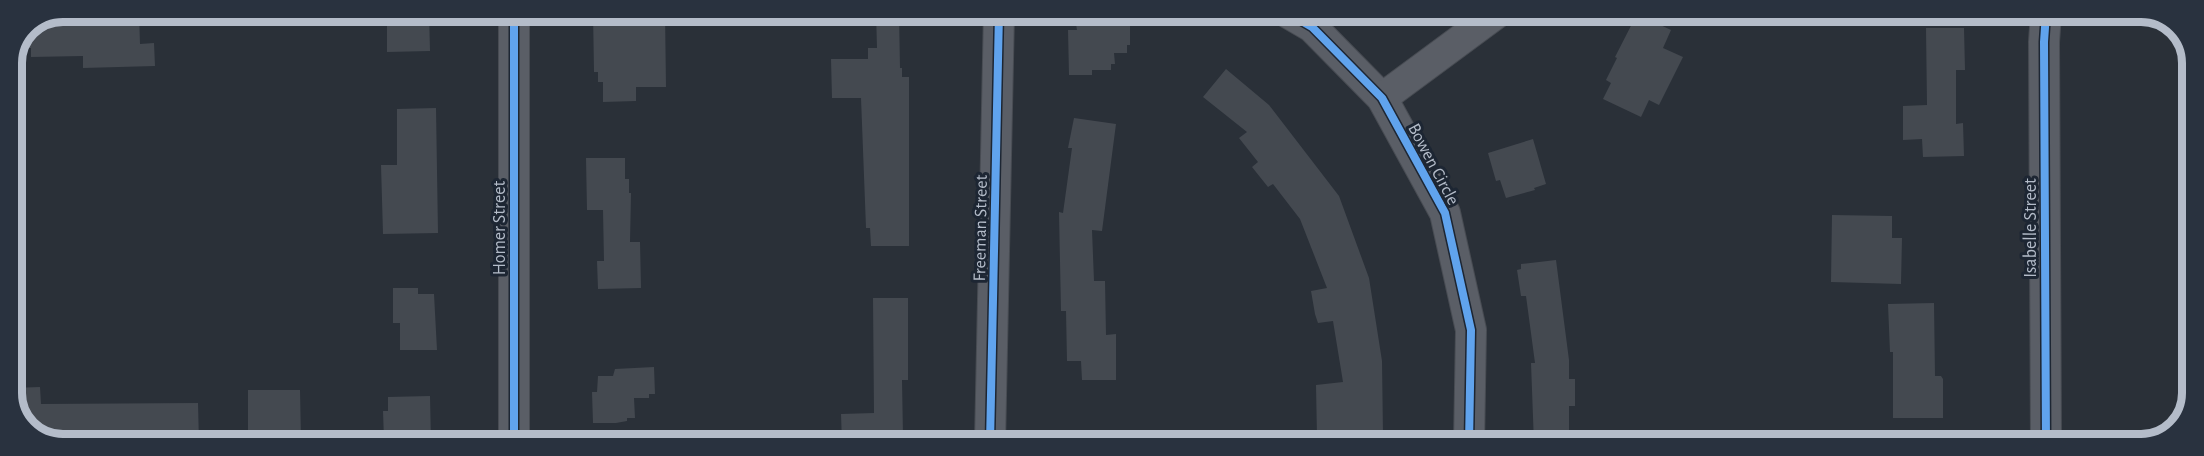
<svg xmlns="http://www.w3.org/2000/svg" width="2204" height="456" font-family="'Alegreya Sans',sans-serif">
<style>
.building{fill:#444950}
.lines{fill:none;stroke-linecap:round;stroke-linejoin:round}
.minor-casing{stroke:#484c53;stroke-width:32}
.minor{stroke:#5a5e66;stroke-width:30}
.cycleway-casing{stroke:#1d2633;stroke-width:11}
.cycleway{stroke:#60a3ed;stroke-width:8}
.labels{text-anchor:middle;stroke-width:6;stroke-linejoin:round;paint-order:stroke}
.street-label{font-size:18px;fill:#b4bcc9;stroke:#1d2633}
.rim{fill:none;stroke:#b4bcc9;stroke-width:8}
</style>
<rect width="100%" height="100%" fill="#2a3038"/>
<g class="building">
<polygon points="64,12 139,12 140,44 154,43 155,66 83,68 83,56 31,57 31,48 27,48 27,27"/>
<polygon points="387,12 429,12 430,51 387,52"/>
<polygon points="593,12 665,12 666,87 636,87 636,101 603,102 603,82 598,82 598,72 594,72"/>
<polygon points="876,12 899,12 900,68 902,68 902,77 909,77 909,246 871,246 870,228 866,228 861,98 832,98 831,59 868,59 868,48 877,48"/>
<polygon points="1637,14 1671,30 1663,48 1683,57 1659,105 1649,100 1641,117 1603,99 1611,83 1606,80 1617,58 1615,57"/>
<polygon points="1099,17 1124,17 1124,19 1130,19 1130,45 1127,45 1127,53 1114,53 1115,64 1111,64 1111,70 1092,70 1092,75 1069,75 1068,30 1077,30 1076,24 1089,23 1092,22 1092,19 1099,19"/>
<polygon points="1926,28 1964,28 1965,70 1956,70 1956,124 1963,123 1964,156 1923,157 1922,139 1903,140 1903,106 1927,105"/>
<polygon points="1226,69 1269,105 1339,196 1369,278 1382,361 1383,435 1317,437 1316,385 1343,382 1333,321 1318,323 1315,314 1311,291 1327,288 1300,219 1273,184 1268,187 1252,167 1258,162 1239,138 1247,132 1203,97"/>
<polygon points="436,108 438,233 383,234 381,165 397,165 397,109"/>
<polygon points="1074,118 1116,124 1102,231 1092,230 1094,281 1105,281 1106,335 1116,334 1116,380 1082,380 1081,361 1067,361 1066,311 1061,311 1059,212 1063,213 1072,148 1068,148"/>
<polygon points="1533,139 1546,184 1534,188 1535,190 1506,198 1500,180 1496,181 1488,153"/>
<polygon points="586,158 625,158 625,179 629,179 629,193 631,193 630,242 640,242 641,288 598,289 597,261 604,261 603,210 587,210"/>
<polygon points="1832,215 1892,216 1892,238 1902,238 1901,284 1831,282"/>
<polygon points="1556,260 1569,360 1569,379 1575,379 1575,406 1569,406 1569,444 1534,444 1531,363 1535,363 1526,296 1521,296 1517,270 1521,269 1521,264"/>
<polygon points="393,288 418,288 418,294 434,294 437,350 400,350 400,323 393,323"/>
<polygon points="873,298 908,298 908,380 902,380 903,436 894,436 894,443 842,443 841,414 874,413"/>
<polygon points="1934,303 1935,376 1941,376 1943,379 1943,418 1893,418 1893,352 1890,352 1888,304"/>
<polygon points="654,367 655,394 649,394 649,398 634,398 635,418 627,418 627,421 616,423 593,423 592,392 597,392 598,376 613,376 615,369"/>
<polygon points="40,387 41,404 198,403 199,443 54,443 27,429 12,399 12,388"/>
<polygon points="248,390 300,390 301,440 281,440 281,443 248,443"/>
<polygon points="430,396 431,443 408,443 408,439 384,440 383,411 388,411 388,397"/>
</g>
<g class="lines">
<defs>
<g id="minor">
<polyline points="514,12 514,443"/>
<polyline points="1288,13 1312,27 1382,98 1445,213 1471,330 1469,444"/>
<polyline points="1382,98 1497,13"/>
<polyline points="990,443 999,12"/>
<polyline points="2046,444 2044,42 2046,13"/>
</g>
</defs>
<use href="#minor" class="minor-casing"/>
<use href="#minor" class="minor"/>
<defs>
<g id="cycleway">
<polyline points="514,12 514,443"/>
<polyline points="1288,13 1312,27 1382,98 1445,213 1471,330 1469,444"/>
<polyline points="990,443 999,12"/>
<polyline points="2046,444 2044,42 2046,13"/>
</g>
</defs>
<use href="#cycleway" class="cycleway-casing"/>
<use href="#cycleway" class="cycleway"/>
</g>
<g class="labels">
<g class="street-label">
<text transform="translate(1434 164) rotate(62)" y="6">Bowen Circle</text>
<text transform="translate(499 228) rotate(-90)" y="6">Homer Street</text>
<text transform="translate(980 228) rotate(-89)" y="6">Freeman Street</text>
<text transform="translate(2030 228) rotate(-90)" y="6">Isabelle Street</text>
</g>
</g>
<path d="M0 0H2204V456H0ZM63 22H2141A41 41 0 0 1 2182 63V393A41 41 0 0 1 2141 434H63A41 41 0 0 1 22 393V63A41 41 0 0 1 63 22Z" fill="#29323f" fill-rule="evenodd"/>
<path class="rim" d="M63 22H2141A41 41 0 0 1 2182 63V393A41 41 0 0 1 2141 434H63A41 41 0 0 1 22 393V63A41 41 0 0 1 63 22Z"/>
</svg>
